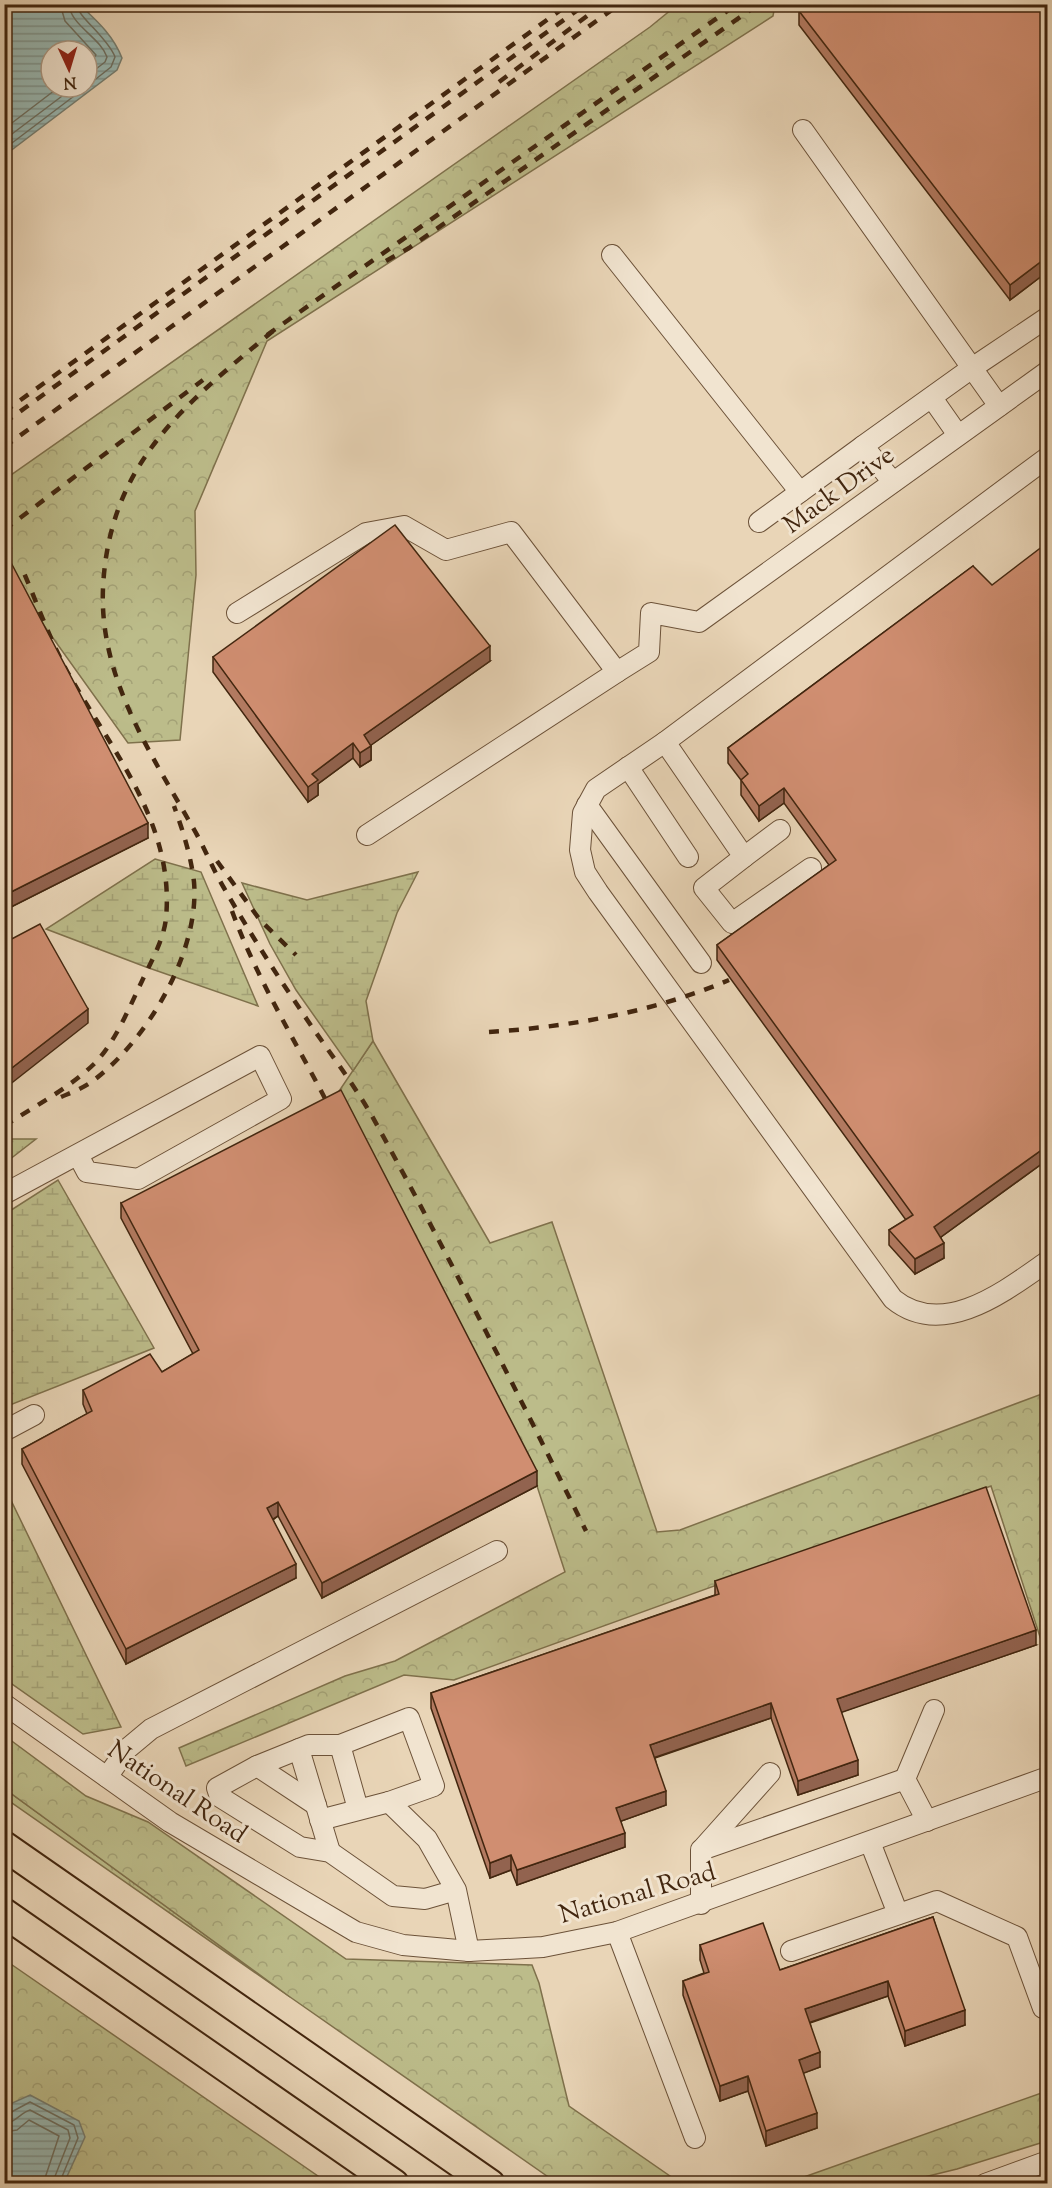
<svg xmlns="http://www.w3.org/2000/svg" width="1052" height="2188" font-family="'Sorts Mill Goudy',serif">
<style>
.grass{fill:url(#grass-tufts);stroke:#7f714c;stroke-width:1.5}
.forest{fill:url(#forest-crowns);stroke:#7f714c;stroke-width:1.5}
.wetland{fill:url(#wetland-marsh);stroke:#7f714c;stroke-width:1.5}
.water{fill:url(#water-rules);stroke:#767e71;stroke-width:1.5;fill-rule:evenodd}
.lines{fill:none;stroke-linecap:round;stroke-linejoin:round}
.shore{stroke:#6d6f61;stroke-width:1.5}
.minor-casing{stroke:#6c5239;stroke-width:22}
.highway-casing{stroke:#42260f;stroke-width:32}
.minor{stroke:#f1e4d0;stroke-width:20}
.highway{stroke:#e9d5b7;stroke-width:28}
.rail{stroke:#42260f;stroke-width:4.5;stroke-dasharray:10 10;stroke-linecap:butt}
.wall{fill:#b37a61;stroke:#42260f;stroke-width:1.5}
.shaded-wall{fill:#92634f;stroke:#42260f;stroke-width:1.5}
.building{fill:#d08e71;stroke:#42260f;stroke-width:1.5}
.labels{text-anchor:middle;stroke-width:6;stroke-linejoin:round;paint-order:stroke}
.street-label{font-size:26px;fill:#42260f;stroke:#f1e4d0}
</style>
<defs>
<pattern id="grass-tufts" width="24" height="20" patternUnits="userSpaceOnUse" patternTransform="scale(1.5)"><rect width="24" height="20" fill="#bcbc8a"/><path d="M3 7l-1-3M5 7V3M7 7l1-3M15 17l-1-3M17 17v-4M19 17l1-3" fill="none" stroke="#a3a176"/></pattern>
<pattern id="forest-crowns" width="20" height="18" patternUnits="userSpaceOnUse" patternTransform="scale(1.5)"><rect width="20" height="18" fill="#bcbc8a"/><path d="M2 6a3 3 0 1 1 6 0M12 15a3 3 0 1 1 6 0" fill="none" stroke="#a3a176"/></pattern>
<pattern id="wetland-marsh" width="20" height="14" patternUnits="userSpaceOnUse" patternTransform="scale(1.5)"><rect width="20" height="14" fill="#bcbc8a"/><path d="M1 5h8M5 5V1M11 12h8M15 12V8" fill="none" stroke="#a3a176"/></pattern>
<pattern id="water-rules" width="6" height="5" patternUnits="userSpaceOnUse" patternTransform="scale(1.5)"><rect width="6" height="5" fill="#98b8b3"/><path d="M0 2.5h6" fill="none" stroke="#7e9590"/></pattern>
</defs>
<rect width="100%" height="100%" fill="#e9d5b7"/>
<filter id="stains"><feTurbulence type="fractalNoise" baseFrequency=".00333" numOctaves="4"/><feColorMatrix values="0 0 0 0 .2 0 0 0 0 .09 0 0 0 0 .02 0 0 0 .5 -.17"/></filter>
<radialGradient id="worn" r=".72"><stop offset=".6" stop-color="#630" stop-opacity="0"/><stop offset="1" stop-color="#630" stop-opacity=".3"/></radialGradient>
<polygon class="grass" points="5,1789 290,1997 5,1798"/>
<g class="forest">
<polygon points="677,5 775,5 773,16 267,341 195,511 196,575 180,740 128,743 5,571 4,480 650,27"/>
<polygon points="373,1041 490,1243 552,1222 657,1532 680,1530 1047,1392 1047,1433 1043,1435 1048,1447 1047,1649 1043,1646 991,1486 454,1680 404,1675 186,1766 179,1748 345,1676 395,1661 565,1572 537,1486 335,1097"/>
<polygon points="5,1736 86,1796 148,1822 346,1959 532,1965 539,1983 569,2106 680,2183 557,2183 290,1997 5,1789"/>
<polygon points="5,1960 328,2183 5,2183"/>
<polygon points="1047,2091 1047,2141 957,2169 900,2183 787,2183"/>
</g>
<g class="wetland">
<polygon points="155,859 201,872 258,1006 146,967 46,929"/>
<polygon points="418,872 397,913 366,1001 373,1041 353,1071 296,990 270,944 242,883 307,900"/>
<polygon points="5,1139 36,1139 5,1163"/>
<polygon points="58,1180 154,1348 5,1407 5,1214"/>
<polygon points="4,1488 5,1488 121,1727 83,1734 5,1679"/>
</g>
<g class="water">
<path d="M5,4L80,5C97,21 113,35 122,58L117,70L5,155ZM51,51H87V87H51Z"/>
<polygon points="30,2095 79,2121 85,2137 64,2183 5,2183 5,2115 10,2104"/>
</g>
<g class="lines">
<g class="shore">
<polyline points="60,4 65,21 96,55 87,65"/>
<path d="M69,4C70,25 100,37 107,57L105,62L87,76"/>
<path d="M76,4C78,17 108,38 115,57L111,67L87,86"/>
<polyline points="4,129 59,87"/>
<polyline points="4,140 74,87"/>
<polyline points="4,149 86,87"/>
<polyline points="4,2116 30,2102 74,2125 78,2138 59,2184"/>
<path d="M4,2123C16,2123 20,2113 30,2110L68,2130L70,2138L52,2184"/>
<polyline points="4,2132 17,2130 29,2120 59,2136 43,2184"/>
</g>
<defs>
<g id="minor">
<polyline points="803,130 972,368 863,446 893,482"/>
<polyline points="612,255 800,492"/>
<polyline points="932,398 958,435"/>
<polyline points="999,406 972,368 1048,317"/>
<path d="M1048,457L665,742L596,789L583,813L580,850L585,872L598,892L893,1299C943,1340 1005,1291 1048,1261"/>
<polyline points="759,522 863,446"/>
<polyline points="237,613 366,533 404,526 446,550 511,532 617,672 649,652 651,613 699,622 1048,371"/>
<polyline points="665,742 744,857 704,888 732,923 811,868"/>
<polyline points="628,767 688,857"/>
<polyline points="587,805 701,963"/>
<polyline points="367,835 617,672"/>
<polyline points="744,857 780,830"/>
<polyline points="4,1194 260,1056 281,1099 138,1179 87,1172 78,1155"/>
<polyline points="4,1431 34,1415"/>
<polyline points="4,1704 170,1822 356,1932 403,1945 469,1951 543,1947 617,1932 1048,1777"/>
<polyline points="340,1745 358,1809"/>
<polyline points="299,1749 330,1852"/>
<polyline points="257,1766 316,1805"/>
<polyline points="107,1777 127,1749 151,1729 497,1551"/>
<polyline points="320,1820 389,1802"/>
<polyline points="927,1821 905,1779 934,1710"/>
<polyline points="870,1842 898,1914"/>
<polyline points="703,1848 770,1773"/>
<polyline points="456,1890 427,1839 389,1802 434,1786 409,1718 340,1745 309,1745 257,1766 217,1788 220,1797 300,1847 330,1852 393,1896 425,1899 456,1890 469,1951"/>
<polyline points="701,1904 701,1850 905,1779"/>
<polyline points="617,1932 695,2138"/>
<polyline points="791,1951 937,1901 1017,1937 1043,2008"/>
<polyline points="985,2184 1048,2161"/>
</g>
<g id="highway">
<polyline points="4,1846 490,2184"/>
<polyline points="4,1913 394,2184"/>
</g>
</defs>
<use href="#minor" class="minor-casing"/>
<use href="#highway" class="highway-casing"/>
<use href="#minor" class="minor"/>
<use href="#highway" class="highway"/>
<g class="rail">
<polyline points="499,82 603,4"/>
<polyline points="386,261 409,248 759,4"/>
<path d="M273,331C184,405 109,463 103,588C99,677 150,752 192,826C204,846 212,868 224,888C247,928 272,968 298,1006C322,1043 350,1078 372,1116C447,1252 517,1392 586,1531"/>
<polyline points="267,335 737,4"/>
<polyline points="4,412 569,4"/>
<polyline points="4,423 586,4"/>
<polyline points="4,447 620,4"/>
<polyline points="4,530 203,380"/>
<polyline points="217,861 260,920 296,955"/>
<path d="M232,911C258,982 298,1045 332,1112"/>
<path d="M489,1032C569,1027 654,1012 729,980"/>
<path d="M61,1097C70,1093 81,1089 90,1083C146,1043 200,952 194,882C191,856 183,831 174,806"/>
<path d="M4,1126C35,1106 68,1089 94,1064C115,1043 129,1008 142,981C151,962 164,939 166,918C175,824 111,749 68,673C51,642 38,606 24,573"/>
</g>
</g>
<g class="wall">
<polygon points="1047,4 1047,272 1010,300 799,25 799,11"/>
<polygon points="4,556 148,838 11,907 4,894"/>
<polygon points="973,566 1047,1160 941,1237 944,1258 915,1274 889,1245 889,1230 906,1220 717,960 717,945 829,865 784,803 759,821 741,795 741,780 728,763 728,748"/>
<polygon points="213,657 490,661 371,745 371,760 360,767 353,758 318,784 318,795 308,802 213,672"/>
<polygon points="121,1203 537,1486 322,1598 278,1516 273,1520 296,1578 126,1664 22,1464 22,1449 87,1414 83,1404 83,1390 162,1372 193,1354 121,1218"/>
<polygon points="715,1581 1036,1645 841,1712 858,1775 798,1795 771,1718 655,1758 666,1805 621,1821 625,1847 517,1885 511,1870 490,1878 431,1708 431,1693 715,1595"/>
<polygon points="933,1917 965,2025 905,2046 888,1996 810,2023 820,2067 803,2073 817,2128 766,2146 748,2091 720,2101 683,1995 683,1981 704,1973 700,1960 700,1945 780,1970"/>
</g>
<g class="shaded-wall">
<polygon points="1047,257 1047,272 1010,300 1010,285"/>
<polygon points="490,646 490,661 367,748 371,746 371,760 360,767 360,753 364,735"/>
<polygon points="353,743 353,758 318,784 318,795 308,802 308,787 312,774"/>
<polygon points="784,788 784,803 759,821 759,806"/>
<polygon points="148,823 148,838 11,907 11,892"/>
<polygon points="88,1009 88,1023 4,1089 4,1074"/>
<polygon points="1047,1146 1047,1160 934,1242 934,1227"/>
<polygon points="944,1243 944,1258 915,1274 915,1259"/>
<polygon points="537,1471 537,1486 322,1598 322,1583"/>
<polygon points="278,1502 278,1516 267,1523 267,1508"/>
<polygon points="296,1564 296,1578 126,1664 126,1649"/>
<polygon points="1036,1630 1036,1645 837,1714 837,1699"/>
<polygon points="771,1703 771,1718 650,1759 650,1745"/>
<polygon points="858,1760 858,1775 798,1795 798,1781"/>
<polygon points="666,1791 666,1805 616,1823 616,1808"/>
<polygon points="625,1833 625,1847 517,1885 517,1870"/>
<polygon points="511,1855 511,1870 490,1878 490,1863"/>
<polygon points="888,1981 888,1996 805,2024 805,2009"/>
<polygon points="965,2010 965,2025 905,2046 905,2031"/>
<polygon points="820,2052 820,2067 799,2075 799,2060"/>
<polygon points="748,2076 748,2091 720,2101 720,2086"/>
<polygon points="817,2113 817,2128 766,2146 766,2131"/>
</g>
<g class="building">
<polygon points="807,4 1047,4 1047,257 1010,285 799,11"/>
<polygon points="395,525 490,646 364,735 371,746 360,753 353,743 312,774 318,780 308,787 213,657"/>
<polygon points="1047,543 1047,1146 934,1227 944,1243 915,1259 889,1230 913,1215 717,945 836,860 784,788 759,806 741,780 748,774 728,748 973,566 992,585"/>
<polygon points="7,555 148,823 11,892 4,879 4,556"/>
<polygon points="40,924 88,1009 4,1074 4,943"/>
<polygon points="341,1090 537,1471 322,1583 278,1502 267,1508 296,1564 126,1649 22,1449 92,1411 83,1390 150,1354 162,1372 199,1350 121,1203"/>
<polygon points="986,1487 1036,1630 837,1699 858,1760 798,1781 771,1703 650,1745 666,1791 616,1808 625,1833 517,1870 511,1855 490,1863 431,1693 719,1594 715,1581"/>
<polygon points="933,1917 965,2010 905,2031 888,1981 805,2009 820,2052 799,2060 817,2113 766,2131 748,2076 720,2086 683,1981 709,1972 700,1945 763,1923 780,1970"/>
</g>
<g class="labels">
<g class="street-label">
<text transform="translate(838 489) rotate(-36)" y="9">Mack Drive</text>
<text transform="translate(178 1791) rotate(34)" y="9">National Road</text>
<text transform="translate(637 1892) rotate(-16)" y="9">National Road</text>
</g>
</g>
<rect width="1052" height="2188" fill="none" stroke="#e9d5b7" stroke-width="24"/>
<rect x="6" y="6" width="1040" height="2176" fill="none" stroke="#42260f" stroke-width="3"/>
<rect x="12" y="12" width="1028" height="2164" fill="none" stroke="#42260f" stroke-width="1.5"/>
<g transform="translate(69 69) rotate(176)"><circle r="28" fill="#f1e4d0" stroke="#ab9883" stroke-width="1.5"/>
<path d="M0-4.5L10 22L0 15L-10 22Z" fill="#8f2418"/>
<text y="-9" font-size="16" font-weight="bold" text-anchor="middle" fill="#42260f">N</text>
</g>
<rect width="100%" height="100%" filter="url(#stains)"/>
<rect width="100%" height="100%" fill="url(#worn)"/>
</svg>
